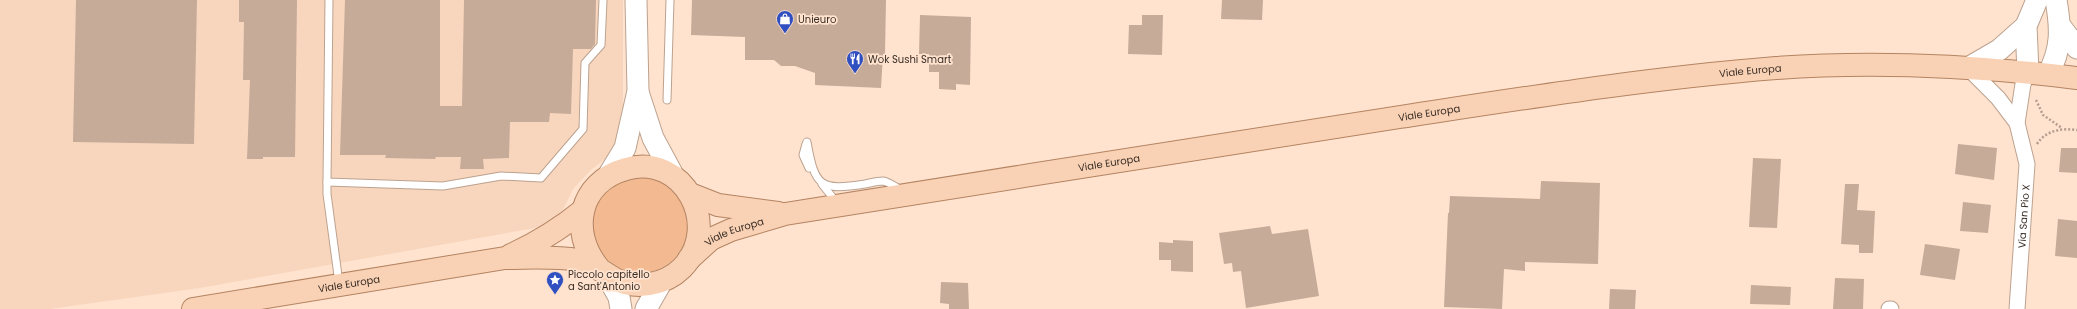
<svg xmlns="http://www.w3.org/2000/svg" width="2077" height="309" font-family="Poppins,sans-serif">
<style>
.built{fill:#f8d6bd}
.green{fill:#f3ba91}
.building{fill:#c6ab99}
.lines{fill:none;stroke-linecap:round;stroke-linejoin:round}
.lane-casing{stroke:#bca28f;stroke-width:9}
.street-casing{stroke:#bca28f;stroke-width:17}
.secondary-casing{stroke:#bca28f;stroke-width:23}
.primary-casing{stroke:#b38462;stroke-width:24}
.path{stroke:#b39d8e;stroke-width:2.5;stroke-dasharray:2 2;stroke-linecap:butt}
.lane{stroke:#fff;stroke-width:7}
.street{stroke:#fff;stroke-width:15}
.secondary{stroke:#fff;stroke-width:21}
.primary{stroke:#f9d1b4;stroke-width:22}
.labels{text-anchor:middle;stroke-width:3.5;stroke-linejoin:round;paint-order:stroke}
.poi-label{font-size:10px;fill:#392e26;stroke:#ffe3cf;text-anchor:start}
.street-label{font-size:10px;fill:#392e26;stroke:#ffe3cf}
</style>
<rect width="100%" height="100%" fill="#ffe3cf"/>
<polygon class="built" points="0,0 623,0 623,121 617,143 606,158 591,170 573,189 564,208 555,219 546,226 200,288 50,309 0,309"/>
<circle class="green" cx="640" cy="225" r="48"/>
<g class="building">
<polygon points="76,0 197,0 194,144 73,142"/>
<polygon points="239,0 297,0 295,157 263,157 263,159 247,159 250,80 243,80 244,22 239,22"/>
<polygon points="345,0 440,0 440,106 462,106 464,0 596,0 595,44 591,49 573,49 571,114 550,113 549,122 510,122 509,158 483,159 484,169 460,169 461,157 436,157 435,159 385,158 386,155 340,155"/>
<polygon points="692,0 886,0 885,54 883,54 881,88 815,85 815,73 795,66 781,66 774,60 745,60 745,37 691,35"/>
<polygon points="1222,0 1263,0 1262,20 1221,19"/>
<polygon points="920,15 971,17 970,85 956,84 956,90 939,89 939,72 929,72 929,54 919,54"/>
<polygon points="1142,15 1163,15 1162,55 1128,54 1129,25 1142,25"/>
<polygon points="1958,144 1997,148 1994,180 1955,174"/>
<polygon points="2061,148 2077,148 2077,173 2059,172"/>
<polygon points="1753,158 1781,159 1777,228 1749,227"/>
<polygon points="1541,181 1600,183 1598,264 1525,262 1525,271 1504,269 1502,309 1444,307 1448,213 1449,213 1450,196 1540,199"/>
<polygon points="1845,184 1859,184 1857,210 1875,211 1873,253 1859,253 1859,245 1841,244"/>
<polygon points="1963,202 1991,205 1988,233 1960,231"/>
<polygon points="2058,219 2077,221 2077,258 2055,256"/>
<polygon points="1270,226 1272,234 1308,229 1319,296 1246,308 1241,271 1233,272 1232,263 1224,264 1219,233"/>
<polygon points="1173,240 1193,241 1193,272 1171,271 1171,260 1159,260 1159,242 1173,243"/>
<polygon points="1925,244 1960,249 1955,280 1920,275"/>
<polygon points="1835,278 1864,279 1863,309 1833,309"/>
<polygon points="941,282 968,283 969,309 949,309 949,304 940,303"/>
<polygon points="1751,285 1791,287 1790,305 1750,304"/>
<polygon points="1610,289 1636,290 1635,309 1609,309"/>
</g>
<g class="lines">
<defs>
<g id="lane">
<polyline points="329,0 327,182 443,186 501,176 541,178 583,129 585,63 601,45 603,0"/>
<polyline points="667,100 670,0"/>
<path d="M807,142C815,187 820,191 865,184C870,183 878,181 883,181C889,182 895,187 900,189"/>
<polyline points="806,144 803,155 809,168"/>
<polyline points="327,182 327,194 339,283"/>
<polyline points="822,184 837,203"/>
</g>
<g id="street">
<polyline points="1968,68 1998,98 2017,123"/>
<polyline points="1889,309 1891,309"/>
<path id="s1" d="M2017,309L2027,164L2017,123L2023,84L2028,72"/>
</g>
<g id="secondary">
<polyline points="2060,26 2077,48"/>
<polyline points="1968,68 1999,50 2026,26"/>
<polyline points="2028,72 2026,26 2037,0"/>
<path d="M2048,74C2062,49 2061,28 2056,0"/>
<polyline points="638,92 653,138 674,177"/>
<polyline points="608,176 625,148 638,91 636,0"/>
<polyline points="606,274 619,297 621,309"/>
<polyline points="646,309 662,281"/>
</g>
<g id="primary">
<polyline points="690,194 718,205 778,213"/>
<path d="M511,255C537,243 560,229 582,211"/>
<path id="s2" d="M689,259L711,239L731,230L785,214C990,182 1195,148 1400,117C1525,98 1650,78 1776,68C1876,61 1978,66 2077,78"/>
<path id="s3" d="M193,309L505,258C529,258 554,256 578,260C592,262 602,272 615,279C636,290 665,285 682,268C723,226 683,152 626,169C579,182 569,231 598,267"/>
</g>
</defs>
<use href="#lane" class="lane-casing"/>
<use href="#street" class="street-casing"/>
<use href="#secondary" class="secondary-casing"/>
<use href="#primary" class="primary-casing"/>
<g class="path">
<polyline points="2036,100 2043,115 2062,128"/>
<path d="M2037,144C2046,130 2062,128 2077,130"/>
</g>
<use href="#lane" class="lane"/>
<use href="#street" class="street"/>
<use href="#secondary" class="secondary"/>
<use href="#primary" class="primary"/>
</g>
<defs>
<symbol id="shop-pin" viewBox="-11 -11 22 30"><path d="M0 17L-7.5 6A9.5 9.5 0 1 1 7.5 6Z" fill="#304fc0" stroke="#ffe3cf"/><path d="M-5-2.5h2.3a2.7 3.5 0 0 1 5.4 0H5L5.5 6h-11ZM-1.5-2.5h3a1.5 2.3 0 0 0-3 0Z" fill="#fff"/></symbol>
<symbol id="restaurant-pin" viewBox="-11 -11 22 30"><path d="M0 17L-7.5 6A9.5 9.5 0 1 1 7.5 6Z" fill="#304fc0" stroke="#ffe3cf"/><path d="M-5-6h1v4h1v-4h1v4h1v-4h1v5L-1.5 .5V6h-2V.5L-5-1ZM5-6V6H3V1.5H1.5Q1.5-4 5-6Z" fill="#fff"/></symbol>
<symbol id="sight-pin" viewBox="-11 -11 22 30"><path d="M0 17L-7.5 6A9.5 9.5 0 1 1 7.5 6Z" fill="#304fc0" stroke="#ffe3cf"/><path d="M0-6L1.8-2.2L6-1.7L2.9 1.2L3.7 5.4L0 3.3L-3.7 5.4L-2.9 1.2L-6-1.7L-1.8-2.2Z" fill="#fff"/></symbol>
</defs>
<g fill-rule="evenodd">
<use href="#shop-pin" x="775" y="9" width="20" height="27"/>
<use href="#restaurant-pin" x="845" y="49" width="20" height="27"/>
<use href="#sight-pin" x="545" y="270" width="20" height="27"/>
</g>
<g class="labels">
<g class="poi-label">
<text x="798" y="23">Unieuro</text>
<text x="868" y="63">Wok Sushi Smart</text>
<text x="568" y="278">Piccolo capitello<tspan x="568" dy="12">a Sant'Antonio</tspan></text>
</g>
<g class="street-label">
<text dy="4" stroke="none"><textPath href="#s2" startOffset="1084">Viale Europa</textPath></text>
<text dy="4" stroke="none"><textPath href="#s2" startOffset="760">Viale Europa</textPath></text>
<text dy="4" stroke="none"><textPath href="#s2" startOffset="436">Viale Europa</textPath></text>
<text dy="4" stroke="none"><textPath href="#s1" startOffset="93">Via San Pio X</textPath></text>
<text dy="4" stroke="none"><textPath href="#s2" startOffset="54">Viale Europa</textPath></text>
<text dy="4" stroke="none"><textPath href="#s3" startOffset="158">Viale Europa</textPath></text>
</g>
</g>
</svg>
